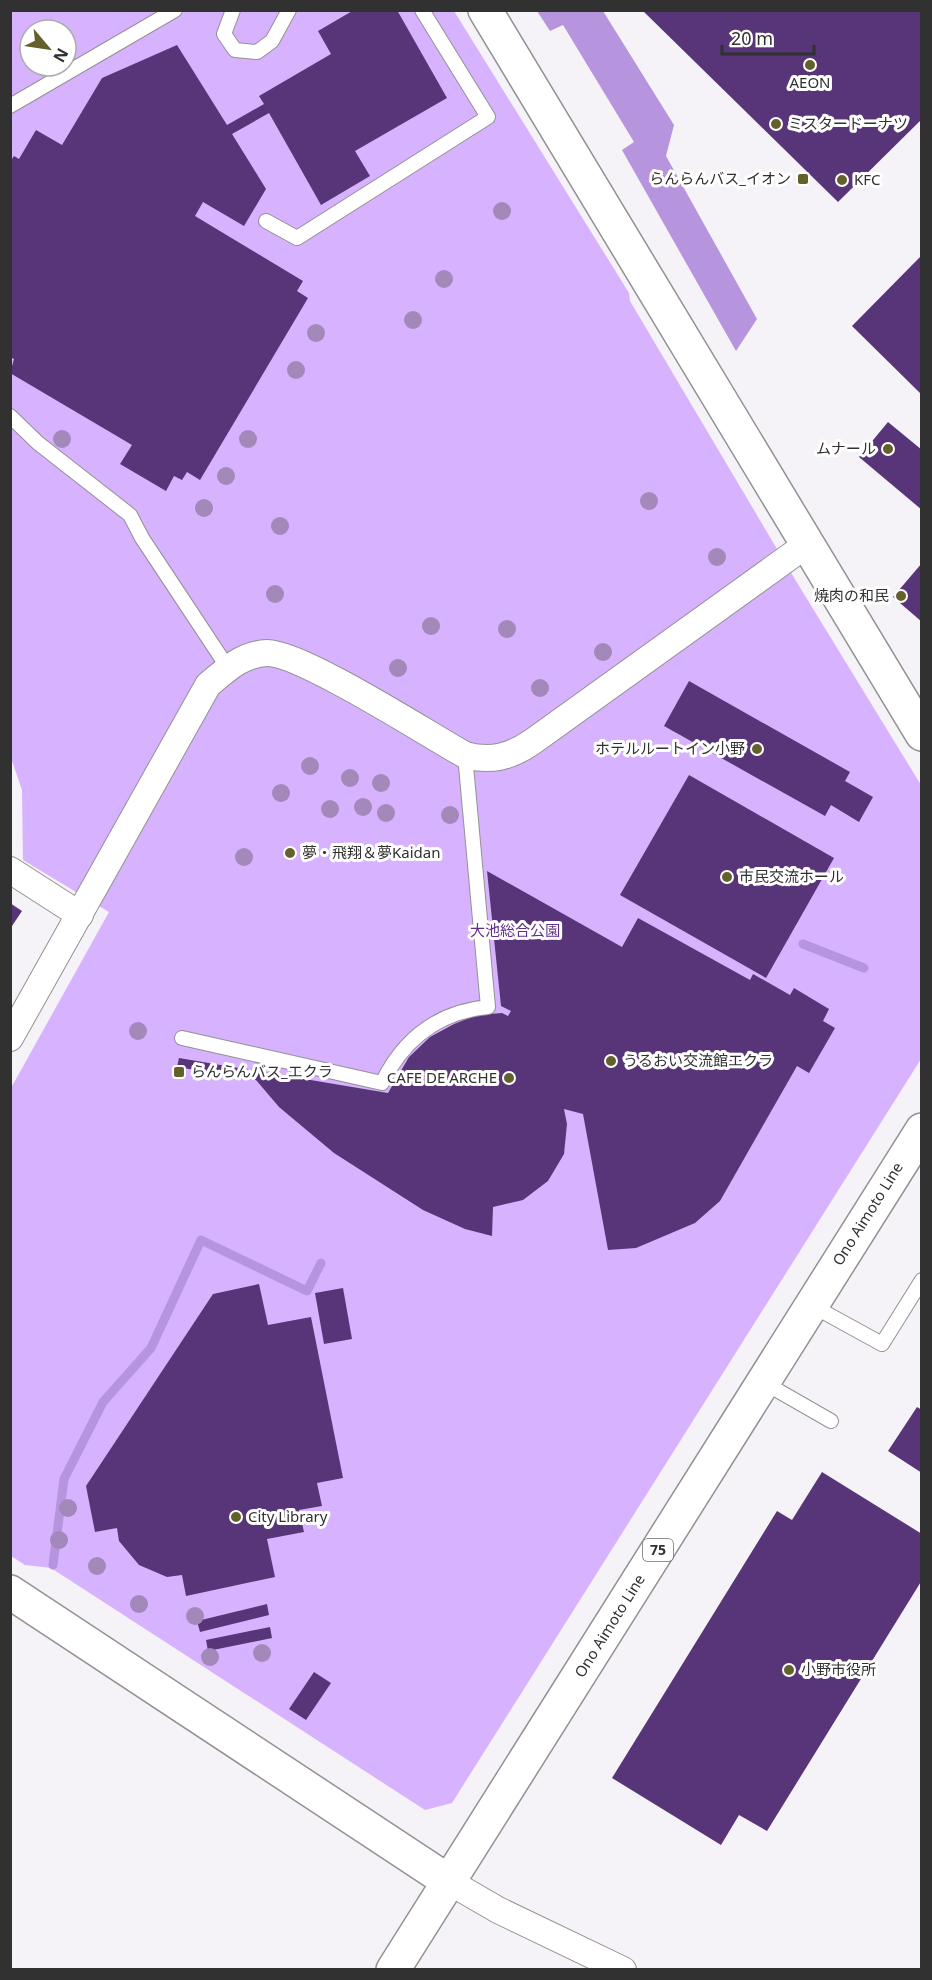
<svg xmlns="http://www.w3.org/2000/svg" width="932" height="1980" font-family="'Noto Sans','Noto Sans JP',sans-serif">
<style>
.green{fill:#d7b2ff;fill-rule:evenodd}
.water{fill:#b794de}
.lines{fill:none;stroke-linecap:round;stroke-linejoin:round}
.stream{stroke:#b794de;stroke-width:9}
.building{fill:#583578}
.lane-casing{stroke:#939194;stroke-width:16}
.street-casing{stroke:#939194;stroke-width:28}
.secondary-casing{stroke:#939194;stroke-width:36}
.primary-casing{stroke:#939194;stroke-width:36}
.lane{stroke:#fff;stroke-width:14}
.street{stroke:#fff;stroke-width:26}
.secondary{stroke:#fff;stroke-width:33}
.primary{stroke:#fff;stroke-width:33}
.tree{fill:#a388ba}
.poi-dot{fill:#64602c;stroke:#fff;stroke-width:2}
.labels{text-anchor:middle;stroke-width:6;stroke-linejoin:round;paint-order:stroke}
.shield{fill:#fff;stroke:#6f6f70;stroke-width:1.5}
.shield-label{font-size:14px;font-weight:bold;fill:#313132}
.poi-label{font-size:15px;fill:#313132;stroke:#fff;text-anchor:start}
.park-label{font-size:15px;fill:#603188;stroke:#fff}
.street-label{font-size:15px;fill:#313132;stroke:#fff}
</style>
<rect width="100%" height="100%" fill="#f5f3f7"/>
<path class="green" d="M10,11H454L629,293L630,301L796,581L921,785V1059L452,1803L425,1810L51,1568L25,1565L11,1556V1088L109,912L23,860L22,790L11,758ZM30,30H66V66H30Z"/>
<polygon class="water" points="537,11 603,11 674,125 666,156 757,319 736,351 622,150 634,142 563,25 550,31"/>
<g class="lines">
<g class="stream">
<polyline points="803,944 864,968"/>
<polyline points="53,1565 64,1479 103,1402 151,1348 201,1240 307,1291 321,1263"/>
</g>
</g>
<g class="building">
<polygon points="354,10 397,10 447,98 355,151 370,176 321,205 269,113 232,134 266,189 244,226 203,202 195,216 303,281 297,291 308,298 200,480 187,472 182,480 174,476 166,491 120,464 132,445 10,373 14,359 10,357 10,162 14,156 19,159 36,130 62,145 102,78 177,45 227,125 264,104 259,96 331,54 318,31"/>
<polygon points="642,10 922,10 922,119 838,202"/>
<polygon points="922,255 922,395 852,326"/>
<polygon points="888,422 922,450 922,510 859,457"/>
<polygon points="922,563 922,622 893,597"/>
<polygon points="689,681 850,772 845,781 873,797 859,822 831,805 825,816 664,726"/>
<polygon points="689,775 834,858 766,978 620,895"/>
<polygon points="487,871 622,947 638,918 750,980 753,974 790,995 794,988 829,1009 823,1021 835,1028 809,1073 797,1066 720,1201 695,1223 636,1248 608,1250 583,1114 564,1109 567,1124 564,1154 548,1181 523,1200 493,1207 492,1236 465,1229 423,1210 334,1153 279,1107 256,1080 177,1067 179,1058 388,1093 409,1057 430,1037 454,1024 477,1015 502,1013 508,1016 511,1011 501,1006"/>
<polygon points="10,903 22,911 10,929"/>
<polygon points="259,1284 268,1325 311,1317 343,1478 317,1483 322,1506 299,1510 304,1532 267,1539 275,1577 186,1596 182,1575 167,1577 139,1565 119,1541 117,1528 95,1532 86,1486 213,1294"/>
<polygon points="343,1288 352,1339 324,1344 315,1293"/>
<polygon points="917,1407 922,1410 922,1473 888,1451"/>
<polygon points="822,1472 922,1534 922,1580 767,1831 739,1815 721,1845 612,1778 777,1511 792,1520"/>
<polygon points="267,1604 269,1615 200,1632 197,1621"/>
<polygon points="270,1627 272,1638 208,1651 206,1640"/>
<polygon points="314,1672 331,1683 306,1720 289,1709"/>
</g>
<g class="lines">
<defs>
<g id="lane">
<polyline points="233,10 224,34 235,50 257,52 272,41 289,10"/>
<polyline points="10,106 175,10"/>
<polyline points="266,221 297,238 488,117 422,10"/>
<polyline points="10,416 38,443 130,515 142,538 228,668"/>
<path d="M182,1038L382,1083C404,1038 438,1012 488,1007L465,755"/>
<polyline points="811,1305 882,1344 922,1280"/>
<polyline points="763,1382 831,1421"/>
</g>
<g id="street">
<polyline points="10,870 80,915"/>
<path d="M10,1038L208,685C226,670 242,654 267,653C300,652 429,735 465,755C491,762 510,757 532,742L806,545"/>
<polyline points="448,1881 498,1910 623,1970"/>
</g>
<g id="secondary">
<polyline points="485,10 922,734"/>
<polyline points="10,1592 448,1881"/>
</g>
<polyline id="primary" points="393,1970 922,1130"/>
</defs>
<use href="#lane" class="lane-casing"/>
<use href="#street" class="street-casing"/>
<use href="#secondary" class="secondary-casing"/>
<use href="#primary" class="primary-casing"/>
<use href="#lane" class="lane"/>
<use href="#street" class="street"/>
<use href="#secondary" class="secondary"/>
<use href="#primary" class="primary"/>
</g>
<g class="tree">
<circle cx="502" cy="211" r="9"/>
<circle cx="444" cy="279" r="9"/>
<circle cx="413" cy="320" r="9"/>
<circle cx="316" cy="333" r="9"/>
<circle cx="296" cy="370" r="9"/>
<circle cx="62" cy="439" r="9"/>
<circle cx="248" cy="439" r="9"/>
<circle cx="226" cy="476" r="9"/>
<circle cx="649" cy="501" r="9"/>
<circle cx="204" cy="508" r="9"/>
<circle cx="280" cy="526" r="9"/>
<circle cx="717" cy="557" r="9"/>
<circle cx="275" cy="594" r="9"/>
<circle cx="431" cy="626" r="9"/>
<circle cx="507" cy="629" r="9"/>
<circle cx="603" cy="652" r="9"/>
<circle cx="398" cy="668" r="9"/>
<circle cx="540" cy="688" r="9"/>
<circle cx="310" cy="766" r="9"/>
<circle cx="350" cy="778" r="9"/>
<circle cx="381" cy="783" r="9"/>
<circle cx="281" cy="793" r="9"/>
<circle cx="363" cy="807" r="9"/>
<circle cx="330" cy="809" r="9"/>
<circle cx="386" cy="813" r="9"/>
<circle cx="450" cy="815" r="9"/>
<circle cx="244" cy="857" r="9"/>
<circle cx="138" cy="1031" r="9"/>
<circle cx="68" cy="1508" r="9"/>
<circle cx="59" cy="1540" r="9"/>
<circle cx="97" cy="1566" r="9"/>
<circle cx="139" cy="1604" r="9"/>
<circle cx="195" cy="1616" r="9"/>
<circle cx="262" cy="1653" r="9"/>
<circle cx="210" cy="1657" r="9"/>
</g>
<g class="poi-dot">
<circle cx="810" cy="65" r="6"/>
<circle cx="776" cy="124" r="6"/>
<rect x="797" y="173" width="12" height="12" rx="3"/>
<circle cx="842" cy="180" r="6"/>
<circle cx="888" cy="449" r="6"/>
<circle cx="901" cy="596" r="6"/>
<circle cx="757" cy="749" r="6"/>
<circle cx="290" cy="853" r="6"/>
<circle cx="727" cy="877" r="6"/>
<circle cx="611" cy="1061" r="6"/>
<rect x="173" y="1066" width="12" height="12" rx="3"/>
<circle cx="509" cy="1078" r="6"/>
<circle cx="236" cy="1517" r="6"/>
<circle cx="789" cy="1670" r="6"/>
</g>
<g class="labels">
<rect class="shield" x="643" y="1539" width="30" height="22" rx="4.5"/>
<g class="shield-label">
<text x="658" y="1555">75</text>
</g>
<g class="poi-label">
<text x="810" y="88" text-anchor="middle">AEON</text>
<text x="788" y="129">ミスタードーナツ</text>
<text x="791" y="184" text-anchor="end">らんらんバス_イオン</text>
<text x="854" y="185">KFC</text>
<text x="876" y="454" text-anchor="end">ムナール</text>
<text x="889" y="601" text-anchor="end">焼肉の和民</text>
<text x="745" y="754" text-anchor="end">ホテルルートイン小野</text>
<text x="302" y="858">夢・飛翔＆夢Kaidan</text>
<text x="739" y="882">市民交流ホール</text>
<text x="623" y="1066">うるおい交流館エクラ</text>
<text x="191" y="1077">らんらんバス_エクラ</text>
<text x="497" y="1083" text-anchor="end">CAFE DE ARCHE</text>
<text x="248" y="1522">City Library</text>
<text x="801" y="1675">小野市役所</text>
</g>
<g class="park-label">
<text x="515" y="936">大池総合公園</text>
</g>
<g class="street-label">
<text transform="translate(868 1214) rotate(-58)" y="5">Ono Aimoto Line</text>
<text transform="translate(610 1626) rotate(-58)" y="5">Ono Aimoto Line</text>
</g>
</g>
<rect width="932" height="1980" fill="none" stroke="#313132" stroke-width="24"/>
<g transform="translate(48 48) rotate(119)"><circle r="28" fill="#ffffff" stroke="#adadad" stroke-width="1.5"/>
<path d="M0-4.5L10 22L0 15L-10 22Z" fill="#64602c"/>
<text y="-9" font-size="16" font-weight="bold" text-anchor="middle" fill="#313132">N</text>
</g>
<path d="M722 45v9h92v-9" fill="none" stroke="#313132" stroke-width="3"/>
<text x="731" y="45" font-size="18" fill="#313132" stroke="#ffffff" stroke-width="4.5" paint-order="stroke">20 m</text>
</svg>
